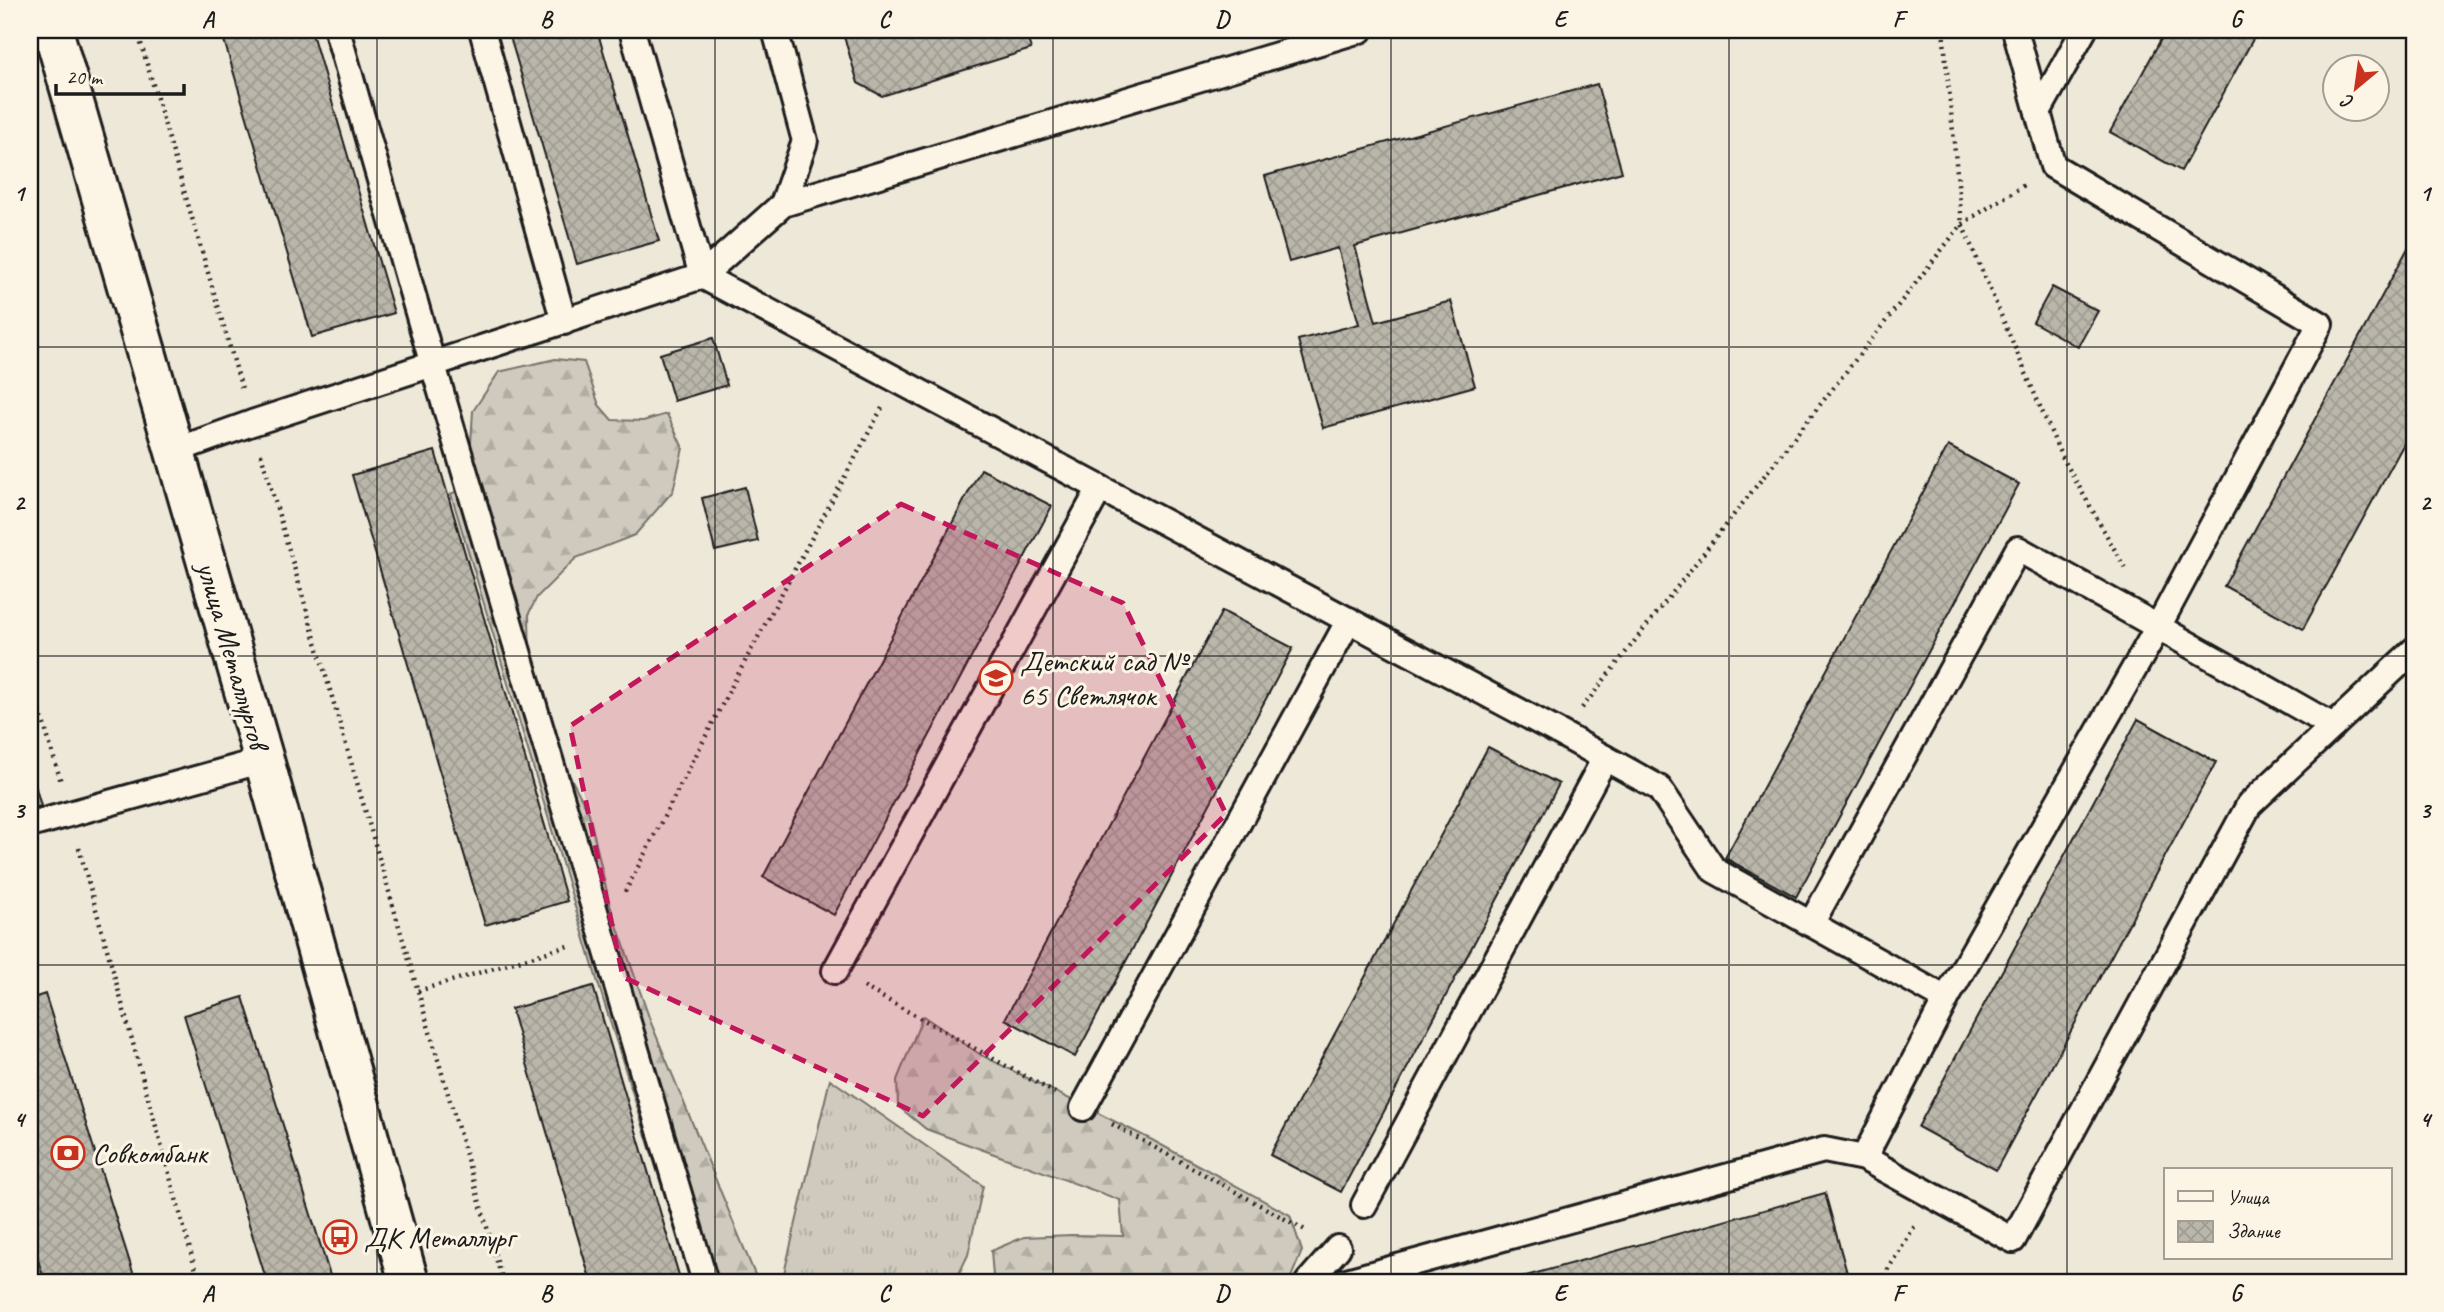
<svg xmlns="http://www.w3.org/2000/svg" width="2444" height="1312" font-family="Caveat,sans-serif">
<style>
.grass{fill:url(#grass-tufts);stroke:#76736c;stroke-width:2}
.forest{fill:url(#forest-firs);stroke:#76736c;stroke-width:2}
.building{fill:url(#building-cross-hatch);stroke:#1c1c1c;stroke-width:2}
.lines{fill:none;stroke-linecap:round;stroke-linejoin:round}
.lane-casing{stroke:#1c1c1c;stroke-width:30}
.secondary-casing{stroke:#1c1c1c;stroke-width:44}
.path{stroke:#1c1c1c;stroke-width:4.5;stroke-dasharray:2 5;stroke-linecap:butt}
.lane{stroke:#fcf5e5;stroke-width:24}
.secondary{stroke:#fcf5e5;stroke-width:38}
.marked{fill:#c2185b;fill-opacity:0.2;stroke:#c2185b;stroke-width:5;stroke-dasharray:14 9;stroke-linejoin:round}
.grid{fill:none;stroke:#1c1c1c;stroke-width:2;stroke-opacity:0.55}
.labels{text-anchor:middle;stroke-width:6;stroke-linejoin:round;paint-order:stroke}
.street-label{font-size:30px;fill:#1c1c1c;stroke:#fcf5e5}
.poi-label{font-size:30px;fill:#1c1c1c;stroke:#fcf5e5;text-anchor:start}
.neatline{fill:none;stroke:#1c1c1c;stroke-width:2.5}
.grid-label{font-size:23px;text-anchor:middle;font-weight:bold;fill:#1c1c1c}
</style>
<defs>
<pattern id="grass-tufts" width="24" height="20" patternUnits="userSpaceOnUse" patternTransform="scale(1.75)"><rect width="24" height="20" fill="#cfcabd"/><path d="M3 7l-1-3M5 7V3M7 7l1-3M15 17l-1-3M17 17v-4M19 17l1-3" fill="none" stroke="#b1ada2"/></pattern>
<pattern id="forest-firs" width="22" height="20" patternUnits="userSpaceOnUse" patternTransform="scale(1.75)"><rect width="22" height="20" fill="#cfcabd"/><path d="M5 1l3.5 6h-7zM16 11l3.5 6h-7z" fill="#b1ada2"/></pattern>
<pattern id="building-cross-hatch" width="8" height="8" patternUnits="userSpaceOnUse" patternTransform="scale(1.75)"><rect width="8" height="8" fill="#bab6aa"/><path d="M0 0l8 8M0 8l8-8" fill="none" stroke="#9f9c92"/></pattern>
</defs>
<rect width="100%" height="100%" fill="#eee8d9"/>
<filter id="ink" filterUnits="userSpaceOnUse"><feTurbulence type="fractalNoise" baseFrequency=".0143" numOctaves="2"/><feDisplacementMap in="SourceGraphic" scale="14" xChannelSelector="R" yChannelSelector="G"/><feConvolveMatrix kernelMatrix="1 2 1 2 8 2 1 2 1" color-interpolation-filters="sRGB"/></filter>
<g filter="url(#ink)">
<polygon class="grass" points="830,1079 983,1186 968,1255 955,1282 782,1282"/>
<g class="forest">
<polygon points="555,359 584,362 599,405 612,420 643,421 667,414 683,448 673,491 635,535 576,558 537,597 529,613 530,667 543,724 589,813 610,905 651,1023 758,1282 692,1282 598,983 451,494 474,482 471,443 473,411 499,372"/>
<polygon points="923,1016 981,1055 1152,1140 1290,1215 1302,1251 1289,1282 982,1282 993,1276 991,1251 1024,1237 1072,1235 1123,1236 1120,1200 926,1129 898,1106 897,1080"/>
</g>
<g class="building">
<polygon points="221,30 311,30 394,313 312,337"/>
<polygon points="508,30 597,30 659,241 577,264"/>
<polygon points="842,30 1025,30 1031,49 882,96 858,83"/>
<polygon points="2166,30 2258,30 2181,171 2110,132"/>
<polygon points="1597,84 1622,172 1355,246 1376,322 1451,301 1475,386 1323,428 1298,340 1359,324 1338,248 1289,262 1265,176"/>
<polygon points="2414,237 2414,425 2303,629 2224,586"/>
<polygon points="2052,287 2098,311 2078,347 2033,322"/>
<polygon points="713,338 727,385 674,401 660,354"/>
<polygon points="1948,446 2019,484 1796,897 1725,858"/>
<polygon points="435,451 567,901 485,925 352,475"/>
<polygon points="981,469 1052,506 834,915 763,877"/>
<polygon points="745,487 758,541 715,551 702,498"/>
<polygon points="1222,611 1293,648 1075,1057 1005,1019"/>
<polygon points="2138,719 2216,762 1996,1170 1918,1127"/>
<polygon points="1488,747 1559,784 1341,1192 1270,1155"/>
<polygon points="30,767 41,806 30,809"/>
<polygon points="593,986 681,1282 591,1282 511,1009"/>
<polygon points="45,994 136,1282 45,1282 30,1235 30,999"/>
<polygon points="243,997 332,1282 267,1282 184,1015"/>
<polygon points="1825,1193 1847,1273 1815,1282 1504,1282"/>
</g>
<g class="lines">
<defs>
<g id="lane">
<polyline points="337,30 433,365 705,1282"/>
<polyline points="482,30 564,322"/>
<polyline points="632,30 702,276 783,204 1360,30"/>
<polyline points="775,30 805,141 783,204"/>
<polyline points="2015,30 2053,166 2320,324 2158,627 2333,726"/>
<polyline points="2038,112 2084,30"/>
<polyline points="174,451 252,423 702,276 1562,734 1659,788 1714,870 1946,999 2158,627 2018,549 1811,924"/>
<polyline points="30,825 264,760"/>
<polyline points="835,971 1100,488"/>
<polyline points="1083,1108 1349,620"/>
<polyline points="1864,1158 2013,1240 2249,805 2414,650"/>
<polyline points="1364,1205 1605,758"/>
<polyline points="1308,1282 1338,1248"/>
<polyline points="1343,1282 1824,1150 1864,1158 1946,999"/>
</g>
<polyline id="secondary" points="53,30 264,760 409,1282"/>
</defs>
<use href="#lane" class="lane-casing"/>
<use href="#secondary" class="secondary-casing"/>
<g class="path">
<polyline points="137,30 243,392"/>
<polyline points="1943,30 1962,224 2060,453 2125,568"/>
<polyline points="261,454 503,1282"/>
<polyline points="30,677 61,782"/>
<polyline points="1582,708 1962,224 2026,184"/>
<polyline points="79,848 199,1282"/>
<polyline points="625,892 736,678 882,408"/>
<polyline points="864,987 1055,1093"/>
<polyline points="418,991 571,945"/>
<polyline points="1112,1124 1307,1231"/>
<polyline points="1880,1282 1916,1224"/>
</g>
<use href="#lane" class="lane"/>
<use href="#secondary" class="secondary"/>
</g>
</g>
<path class="marked" d="M901,504L1123,603L1226,814L923,1116L623,977L570,726Z"/>
<path class="grid" d="M377,30V1282M715,30V1282M1053,30V1282M1391,30V1282M1729,30V1282M2067,30V1282M30,347H2414M30,656H2414M30,965H2414"/>
<defs>
<symbol id="school-ring" viewBox="-11 -11 22 22"><circle r="9.5" fill="#fcf5e5" stroke="#c8321e" stroke-width="1.5"/><path d="M0-5L7-2L0 1L-7-2ZM-4 1L0 2.5L4 1V4Q0 6-4 4Z" fill="#c8321e"/></symbol>
<symbol id="bank-ring" viewBox="-11 -11 22 22"><circle r="9.5" fill="#fcf5e5" stroke="#c8321e" stroke-width="1.5"/><path d="M-6-4H6V4H-6ZM0-2.3a2.3 2.3 0 1 0 0 4.6a2.3 2.3 0 1 0 0-4.6Z" fill="#c8321e"/></symbol>
<symbol id="bus-ring" viewBox="-11 -11 22 22"><circle r="9.5" fill="#fcf5e5" stroke="#c8321e" stroke-width="1.5"/><path d="M-5-6H5V4H4V6H2V4H-2V6H-4V4H-5ZM-3.5-4V0h7V-4ZM-3.5 1.2v1.5H-2V1.2ZM2 1.2v1.5H3.5V1.2Z" fill="#c8321e"/></symbol>
</defs>
<g fill-rule="evenodd">
<use href="#school-ring" x="977" y="659" width="38" height="38"/>
<use href="#bank-ring" x="49" y="1134" width="38" height="38"/>
<use href="#bus-ring" x="321" y="1218" width="38" height="38"/>
</g>
<g class="labels">
<g class="street-label">
<text transform="translate(233 655) rotate(74)" y="10">улица Металлургов</text>
</g>
<g class="poi-label">
<text x="1020" y="671">Детский сад №<tspan x="1020" dy="34">65 Светлячок</tspan></text>
<text x="92" y="1163">Совкомбанк</text>
<text x="364" y="1247">ДК Металлург</text>
</g>
</g>
<rect width="2444" height="1312" fill="none" stroke="#fcf5e5" stroke-width="77"/>
<rect x="2164" y="1168" width="228" height="91" fill="#fcf5e5" stroke="#a29e95" stroke-width="2"/>
<rect x="2178" y="1191" width="35" height="10" fill="#fcf5e5" stroke="#a29e95" stroke-width="2"/>
<text x="2227" y="1204" font-size="21" fill="#1c1c1c">Улица</text>
<rect x="2178" y="1221" width="35" height="21" fill="url(#building-cross-hatch)" stroke="#a29e95" stroke-width="2"/>
<text x="2227" y="1238" font-size="21" fill="#1c1c1c">Здание</text>
<g transform="translate(2356 88) rotate(209)"><circle r="33" fill="#fcf5e5" stroke="#a29e95" stroke-width="2"/>
<path d="M0-5L12 26L0 18L-12 26Z" fill="#c8321e"/>
<text y="-10" font-size="19" font-weight="bold" text-anchor="middle" fill="#1c1c1c">С</text>
</g>
<path d="M56 84v10h128v-10" fill="none" stroke="#1c1c1c" stroke-width="3.5"/>
<text x="66" y="84" font-size="21" fill="#1c1c1c" stroke="#fcf5e5" stroke-width="5" paint-order="stroke">20 m</text>
<rect x="38" y="38" width="2368" height="1236" class="neatline"/>
<g class="grid-label">
<text x="208" y="27">A</text>
<text x="546" y="27">B</text>
<text x="884" y="27">C</text>
<text x="1222" y="27">D</text>
<text x="1560" y="27">E</text>
<text x="1898" y="27">F</text>
<text x="2236" y="27">G</text>
<text x="19" y="201">1</text>
<text x="2425" y="201">1</text>
<text x="19" y="510">2</text>
<text x="2425" y="510">2</text>
<text x="19" y="818">3</text>
<text x="2425" y="818">3</text>
<text x="19" y="1127">4</text>
<text x="2425" y="1127">4</text>
<text x="208" y="1301">A</text>
<text x="546" y="1301">B</text>
<text x="884" y="1301">C</text>
<text x="1222" y="1301">D</text>
<text x="1560" y="1301">E</text>
<text x="1898" y="1301">F</text>
<text x="2236" y="1301">G</text>
</g>
</svg>
